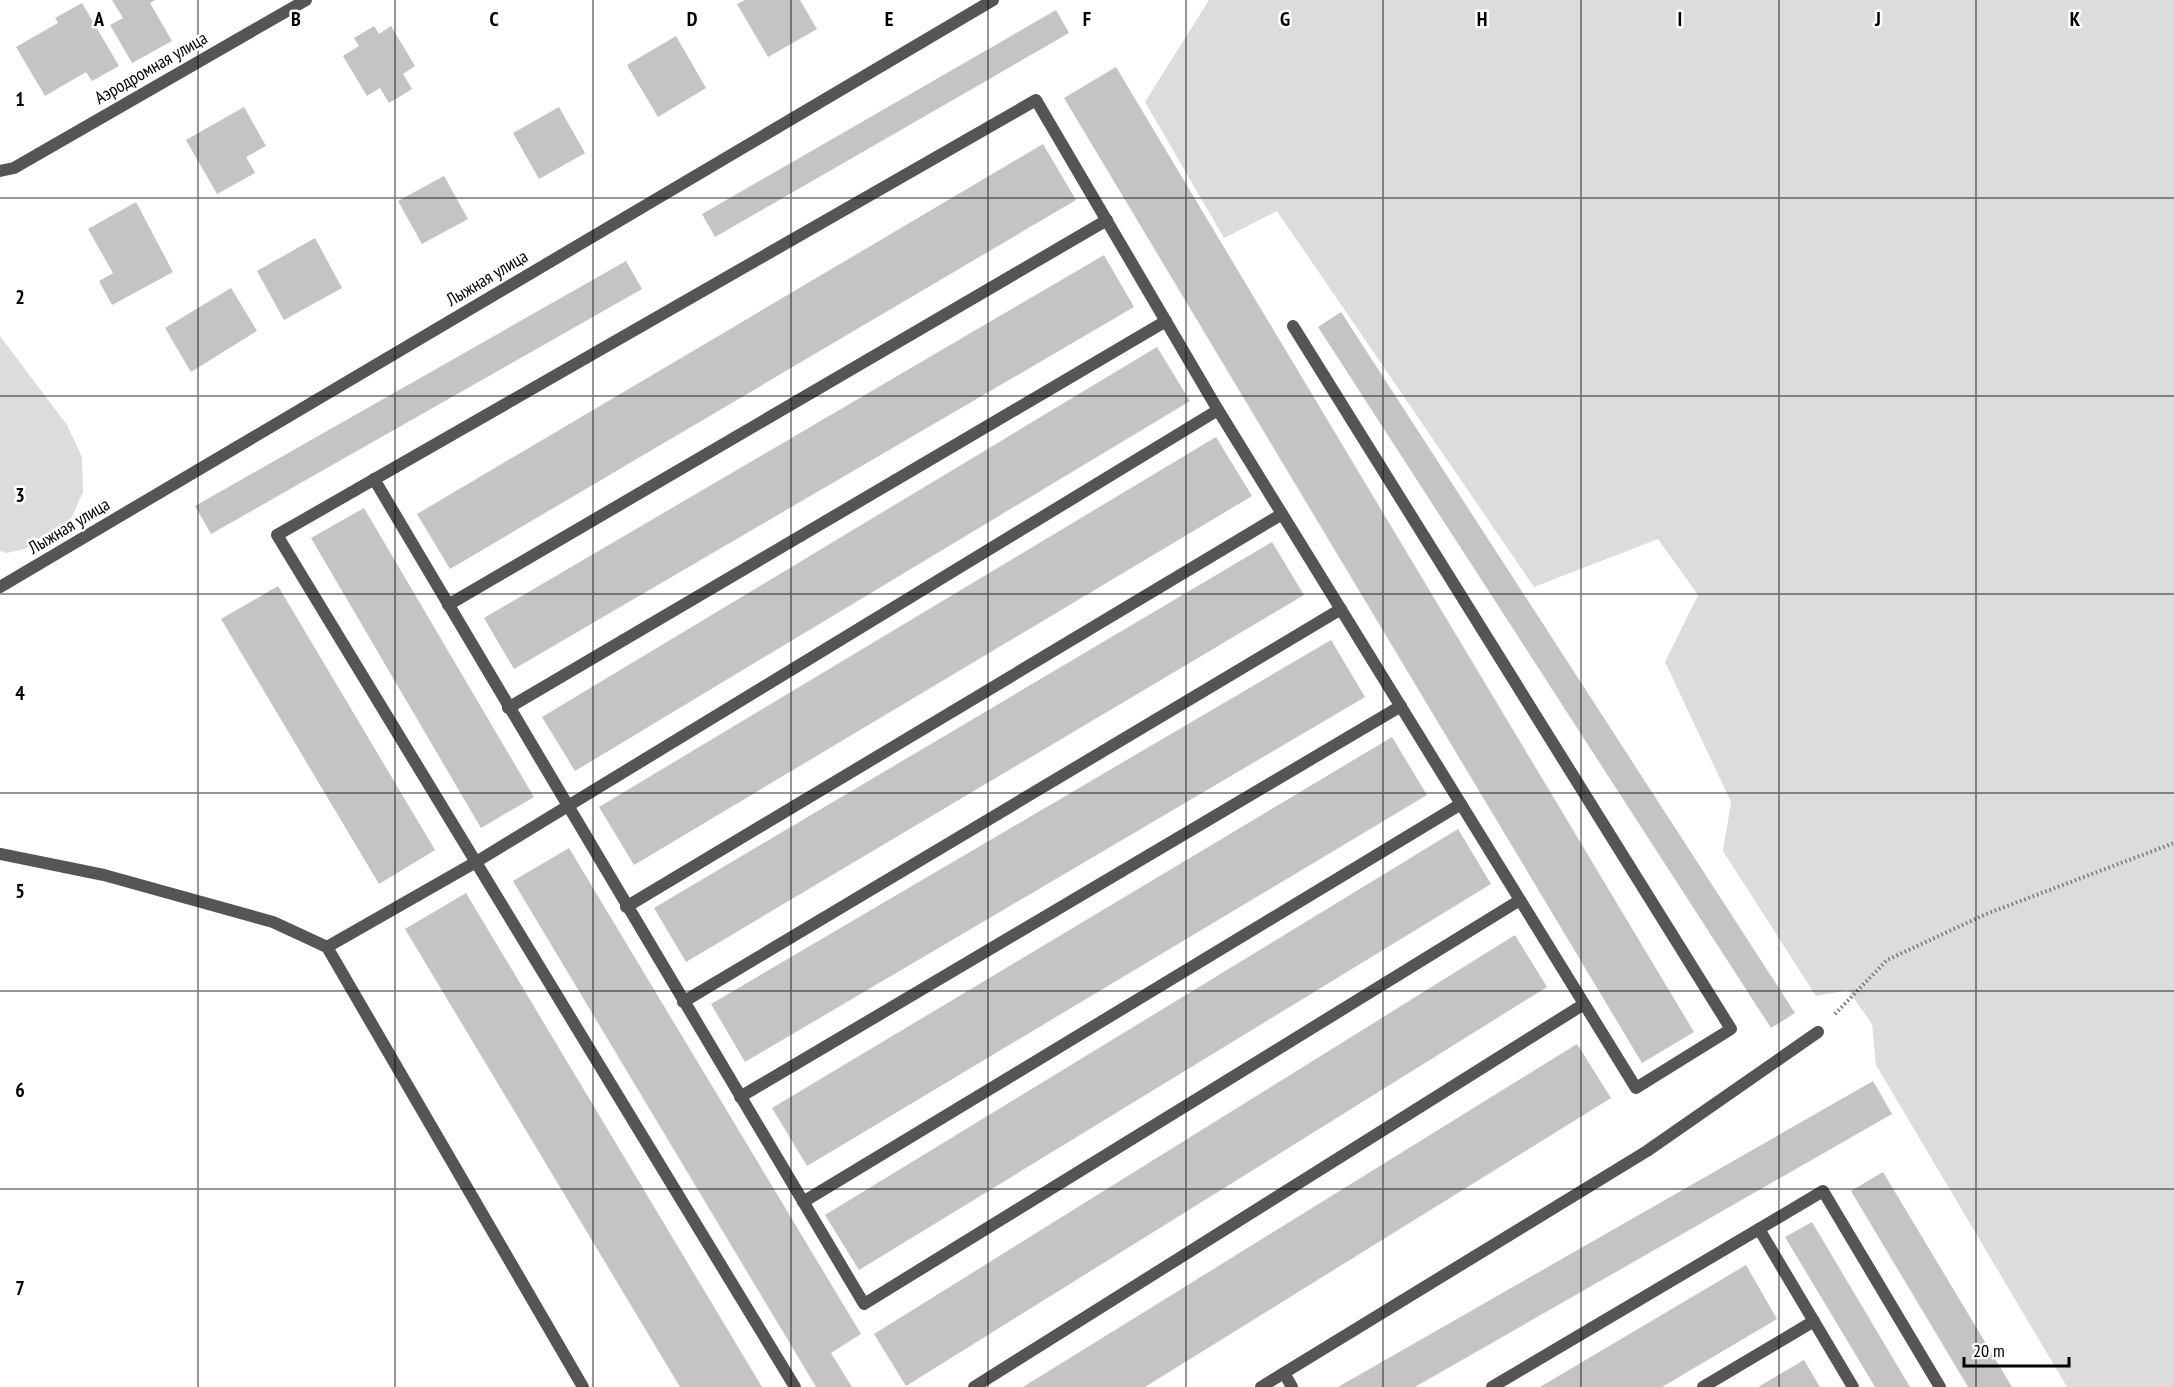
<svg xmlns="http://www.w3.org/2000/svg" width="2174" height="1387" font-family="'PT Sans Narrow',sans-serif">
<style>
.green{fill:#dcdcdc}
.building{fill:#c4c4c4}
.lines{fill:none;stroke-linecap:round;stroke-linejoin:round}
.path{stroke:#777;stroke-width:4;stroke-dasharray:1.5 3;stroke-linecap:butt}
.service{stroke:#555;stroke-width:12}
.minor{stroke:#555;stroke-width:12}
.grid{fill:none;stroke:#000;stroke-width:1.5;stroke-opacity:0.55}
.labels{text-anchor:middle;stroke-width:5;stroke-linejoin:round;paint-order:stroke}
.street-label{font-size:18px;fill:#000;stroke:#fff}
.grid-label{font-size:20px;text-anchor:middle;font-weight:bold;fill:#000;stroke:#fff;stroke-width:5;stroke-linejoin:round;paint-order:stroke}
</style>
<rect width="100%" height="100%" fill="#fff"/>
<g class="green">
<polygon points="1209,0 2174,0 2174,1387 2067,1387 1876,1065 1872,1024 1848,990 1816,996 1723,851 1731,802 1665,662 1698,595 1658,539 1534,587 1277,211 1224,238 1145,102"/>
<polygon points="0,336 67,425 82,457 83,492 69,523 41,545 7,553 0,551"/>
</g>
<g class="building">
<polygon points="112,0 155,0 150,3 172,41 132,63 110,25 123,18"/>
<polygon points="745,0 800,0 817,29 768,57 737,4"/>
<polygon points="82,3 119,66 92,81 86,72 45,96 16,47 58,23 55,18"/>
<polygon points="1056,10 1069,33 715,237 702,214"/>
<polygon points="374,26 379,34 391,26 415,66 403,74 412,89 389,103 380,88 367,96 343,56 359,46 354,38"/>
<polygon points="676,36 706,88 658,117 627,65"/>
<polygon points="1116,67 1694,1032 1642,1063 1064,98"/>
<polygon points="244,107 266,146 246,157 255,173 217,194 186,140"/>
<polygon points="559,107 585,153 539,179 513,133"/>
<polygon points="1043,144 1076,200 450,569 417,514"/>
<polygon points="444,176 468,219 422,244 398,201"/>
<polygon points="136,202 173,272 112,305 99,281 113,273 88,229"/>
<polygon points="315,238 342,288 284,320 257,271"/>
<polygon points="1104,255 1134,307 514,669 484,618"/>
<polygon points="626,261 642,289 211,534 195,506"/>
<polygon points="231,288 257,331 191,372 165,328"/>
<polygon points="1341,312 1795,1013 1771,1028 1318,327"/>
<polygon points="1157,347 1190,401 575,771 542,717"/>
<polygon points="1216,437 1252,496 634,865 599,807"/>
<polygon points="364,508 534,797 481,828 311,538"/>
<polygon points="1272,542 1304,595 686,962 654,908"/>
<polygon points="278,586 435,850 379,884 221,619"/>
<polygon points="1331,640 1365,697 745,1062 711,1004"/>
<polygon points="1392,737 1427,795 807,1166 772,1108"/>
<polygon points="1458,829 1491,884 859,1270 825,1215"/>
<polygon points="569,848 861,1334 831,1353 852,1387 816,1387 513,881"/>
<polygon points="466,893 762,1387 680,1387 405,929"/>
<polygon points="1515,935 1547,987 906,1386 874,1334"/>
<polygon points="1577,1044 1611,1098 1145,1387 1023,1387"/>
<polygon points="1873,1081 1892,1114 1415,1387 1338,1387"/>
<polygon points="1883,1172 2012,1387 1968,1387 1851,1191"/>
<polygon points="1812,1222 1910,1387 1875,1387 1785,1237"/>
<polygon points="1746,1265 1777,1319 1662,1387 1540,1387"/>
<polygon points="1804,1360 1820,1387 1758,1387"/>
</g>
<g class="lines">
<polyline class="path" points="1835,1014 1887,960 1986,914 2174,843"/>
<g class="service">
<polyline points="374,479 864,1304 1520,900"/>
<polyline points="448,605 1107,220"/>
<polyline points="508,708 1166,321"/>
<polyline points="626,907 1282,514"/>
<polyline points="327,947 476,862 1218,410 1636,1088 1731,1029 1293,326"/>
<polyline points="683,1002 1341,609"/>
<polyline points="740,1097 1401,706"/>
<polyline points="803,1202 1461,804"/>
<polyline points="1759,1229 1823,1191 1940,1387"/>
<polyline points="1284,1373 1292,1387"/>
<polyline points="795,1387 277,535 1036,100 1218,410"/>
<polyline points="974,1387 1584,1004"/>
<polyline points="1261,1387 1647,1151 1818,1032"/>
<polyline points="1492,1387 1759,1229 1853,1387"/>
<polyline points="1703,1387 1814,1321"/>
</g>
<g class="minor">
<polyline points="0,171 14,168 306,0"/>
<polyline points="0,587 993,0"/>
<polyline points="0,854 104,875 273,922 327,947 583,1387"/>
</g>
</g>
<path class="grid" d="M198,0V1387M395,0V1387M593,0V1387M791,0V1387M988,0V1387M1186,0V1387M1383,0V1387M1581,0V1387M1779,0V1387M1976,0V1387M0,198H2174M0,396H2174M0,594H2174M0,793H2174M0,991H2174M0,1189H2174"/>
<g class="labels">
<g class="street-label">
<text transform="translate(151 68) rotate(-30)" y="6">Аэродромная улица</text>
<text transform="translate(487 278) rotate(-31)" y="6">Лыжная улица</text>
<text transform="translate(69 526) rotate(-31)" y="6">Лыжная улица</text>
</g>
</g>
<g class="grid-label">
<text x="99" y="26">A</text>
<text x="296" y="26">B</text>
<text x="494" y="26">C</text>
<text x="692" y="26">D</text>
<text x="889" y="26">E</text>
<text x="1087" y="26">F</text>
<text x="1285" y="26">G</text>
<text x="1482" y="26">H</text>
<text x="1680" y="26">I</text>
<text x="1878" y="26">J</text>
<text x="2075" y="26">K</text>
<text x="20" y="106">1</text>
<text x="20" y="304">2</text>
<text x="20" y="502">3</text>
<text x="20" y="700">4</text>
<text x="20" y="898">5</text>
<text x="20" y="1097">6</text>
<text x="20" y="1295">7</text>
</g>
<path d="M1964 1357v9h105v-9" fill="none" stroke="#000000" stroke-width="3"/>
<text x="1973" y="1357" font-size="18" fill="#000000" stroke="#ffffff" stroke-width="4.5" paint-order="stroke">20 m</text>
</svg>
